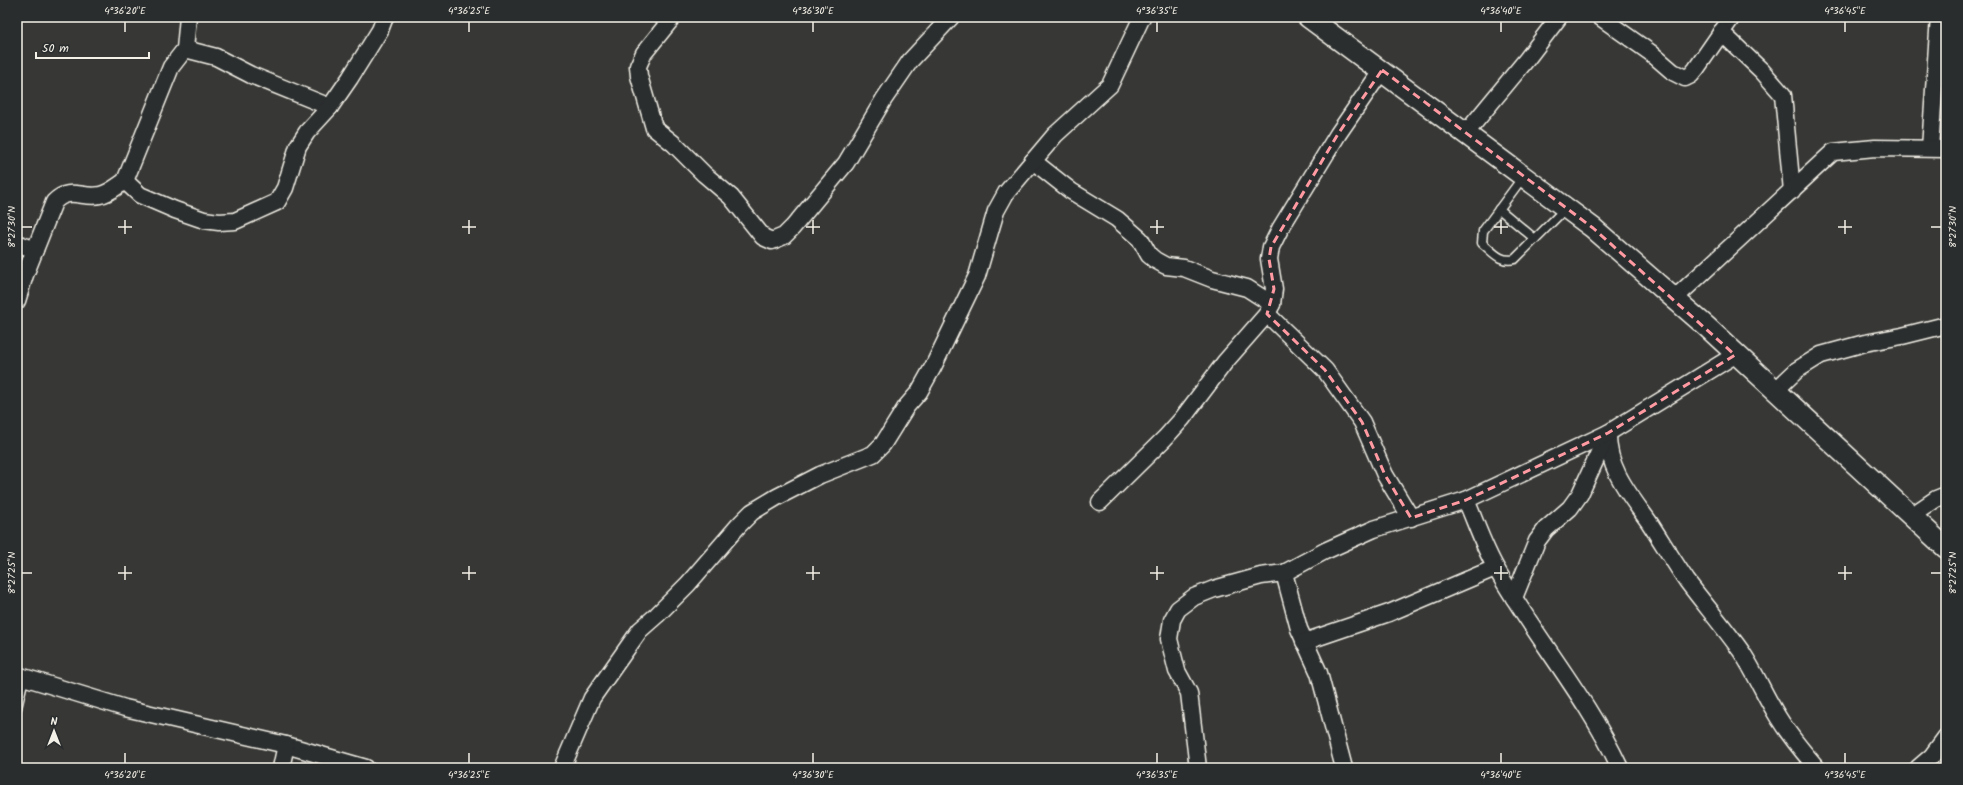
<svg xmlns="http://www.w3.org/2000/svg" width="1963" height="785" font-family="Kalam,sans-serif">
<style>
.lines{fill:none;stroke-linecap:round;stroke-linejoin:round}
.service-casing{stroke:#f4f1e8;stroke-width:11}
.minor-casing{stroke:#f4f1e8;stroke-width:19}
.tertiary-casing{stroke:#f4f1e8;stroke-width:23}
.service{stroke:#2a2d2e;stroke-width:8}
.minor{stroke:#2a2d2e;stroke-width:16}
.tertiary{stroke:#2a2d2e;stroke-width:20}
.marked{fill:none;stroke:#ff9aa2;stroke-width:3;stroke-dasharray:8 5;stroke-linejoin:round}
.ticks{fill:none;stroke:#f4f1e8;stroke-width:1.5}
.neatline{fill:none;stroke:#f4f1e8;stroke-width:1.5}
.ticks-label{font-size:10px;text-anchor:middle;fill:#f4f1e8}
</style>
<rect width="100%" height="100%" fill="#373735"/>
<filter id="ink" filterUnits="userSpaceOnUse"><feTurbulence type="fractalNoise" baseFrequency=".025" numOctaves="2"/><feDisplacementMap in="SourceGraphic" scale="8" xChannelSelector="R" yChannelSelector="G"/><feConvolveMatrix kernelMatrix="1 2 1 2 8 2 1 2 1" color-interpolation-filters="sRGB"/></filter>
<g filter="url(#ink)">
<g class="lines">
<defs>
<g id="service">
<path d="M1523,177L1483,231L1482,243C1493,252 1500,263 1515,259L1566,208"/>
<polyline points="1499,209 1535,239"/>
<polyline points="17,708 24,678"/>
</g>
<g id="minor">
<polyline points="673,17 644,53 638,66 639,76 654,128 674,144 704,174 731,197 763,237 772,241 784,236 793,227 846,163 884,99 910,61 951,17"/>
<polyline points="1600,17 1651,53 1673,72 1685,78 1691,75 1696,69 1732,17"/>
<polyline points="1721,32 1762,71 1783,95 1792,191"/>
<polyline points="185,49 216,57 251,75 330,107"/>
<polyline points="1466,133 1527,59 1559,17"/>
<polyline points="1930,148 1939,17"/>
<polyline points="1033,161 1071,191 1117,219 1140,239 1149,255 1155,260 1166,266 1184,268 1212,279 1247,288 1272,304"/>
<polyline points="125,181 140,195 175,210 204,220 219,222 235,221 277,202 285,188 298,146 307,132 330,107 350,78 380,30 385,17"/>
<polyline points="17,243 35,250"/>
<polyline points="1674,299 1833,152 1875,148 1946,149"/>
<path d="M17,301L25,275L54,202C69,186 83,199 100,195C110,193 117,186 125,181L171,67L185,49L188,17"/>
<polyline points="1267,314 1325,370 1362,422 1385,475 1411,518"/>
<polyline points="1775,391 1797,370 1821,355 1865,343 1902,336 1946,325"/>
<path d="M1608,433C1607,469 1630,495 1649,522C1662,542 1674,562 1687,581C1705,605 1724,627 1741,651C1755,672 1765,696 1778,717C1789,735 1803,752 1817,768"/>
<path d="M1466,500C1476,523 1484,548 1497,570C1535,637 1587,697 1620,768"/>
<polyline points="1100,502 1165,438 1182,419 1225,362 1267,314 1272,304 1274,289 1269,259 1271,247 1280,229 1338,134 1382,70"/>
<polyline points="1911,516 1936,499 1946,495"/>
<polyline points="1284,573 1299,629 1319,673 1344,768"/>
<polyline points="1514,598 1537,541 1546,529 1570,508 1580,494 1607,435"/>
<polyline points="1304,642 1389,613 1495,568"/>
<polyline points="17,675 125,708 286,745 366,768"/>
<polyline points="281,768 286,745"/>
<polyline points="562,768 592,698 640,630 657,615 688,584 739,525 752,512 777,497 820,475 873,454 883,444 906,407 919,392 933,367 977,276 996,211 1006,193 1055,135 1110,85 1142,17"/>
<polyline points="1198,768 1189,693 1177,671 1169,639 1172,620 1178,609 1194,597 1214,589 1261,576 1284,573 1325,551 1374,529 1466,500 1608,433 1735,355"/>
<polyline points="1918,768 1932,756 1946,737"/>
</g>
<polyline id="tertiary" points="1308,17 1593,228 1707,327 1946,548"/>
</defs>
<use href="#service" class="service-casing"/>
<use href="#minor" class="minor-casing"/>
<use href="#tertiary" class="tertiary-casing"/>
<use href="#service" class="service"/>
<use href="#minor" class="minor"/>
<use href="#tertiary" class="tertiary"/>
</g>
</g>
<path class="marked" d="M1382,70L1593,228L1735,355L1608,433L1466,500L1411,518L1385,475L1362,422L1325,370L1267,314L1274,289L1269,259L1271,247L1338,134Z"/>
<path class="ticks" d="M125,22V32M469,22V32M813,22V32M1157,22V32M1501,22V32M1845,22V32M125,220V234M469,220V234M813,220V234M1157,220V234M1501,220V234M1845,220V234M22,227H32M118,227H132M462,227H476M806,227H820M1150,227H1164M1494,227H1508M1838,227H1852M1931,227H1941M125,566V580M469,566V580M813,566V580M1157,566V580M1501,566V580M1845,566V580M22,573H32M118,573H132M462,573H476M806,573H820M1150,573H1164M1494,573H1508M1838,573H1852M1931,573H1941M125,753V763M469,753V763M813,753V763M1157,753V763M1501,753V763M1845,753V763"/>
<rect width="1963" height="785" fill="none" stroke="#2a2d2e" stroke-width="44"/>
<g transform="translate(54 731)" stroke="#2a2d2e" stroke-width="3" paint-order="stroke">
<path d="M0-3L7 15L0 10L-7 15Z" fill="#f4f1e8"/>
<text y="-6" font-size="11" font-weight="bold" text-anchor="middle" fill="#f4f1e8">N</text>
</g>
<path d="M36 52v6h113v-6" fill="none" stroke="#f4f1e8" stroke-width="2"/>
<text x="42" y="52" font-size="12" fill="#f4f1e8" stroke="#2a2d2e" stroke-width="3" paint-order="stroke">50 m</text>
<rect x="22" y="22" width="1919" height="741" class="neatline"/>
<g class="ticks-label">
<text x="125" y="14">4°36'20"E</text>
<text x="469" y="14">4°36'25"E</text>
<text x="813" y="14">4°36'30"E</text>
<text x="1157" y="14">4°36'35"E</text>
<text x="1501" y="14">4°36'40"E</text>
<text x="1845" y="14">4°36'45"E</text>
<text transform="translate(11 227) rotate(-90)" y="4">8°27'30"N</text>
<text transform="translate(1952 227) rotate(-90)" y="4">8°27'30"N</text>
<text transform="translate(11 573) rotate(-90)" y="4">8°27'25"N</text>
<text transform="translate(1952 573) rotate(-90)" y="4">8°27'25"N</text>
<text x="125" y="778">4°36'20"E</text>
<text x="469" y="778">4°36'25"E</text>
<text x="813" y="778">4°36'30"E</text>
<text x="1157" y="778">4°36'35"E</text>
<text x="1501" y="778">4°36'40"E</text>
<text x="1845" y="778">4°36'45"E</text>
</g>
</svg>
